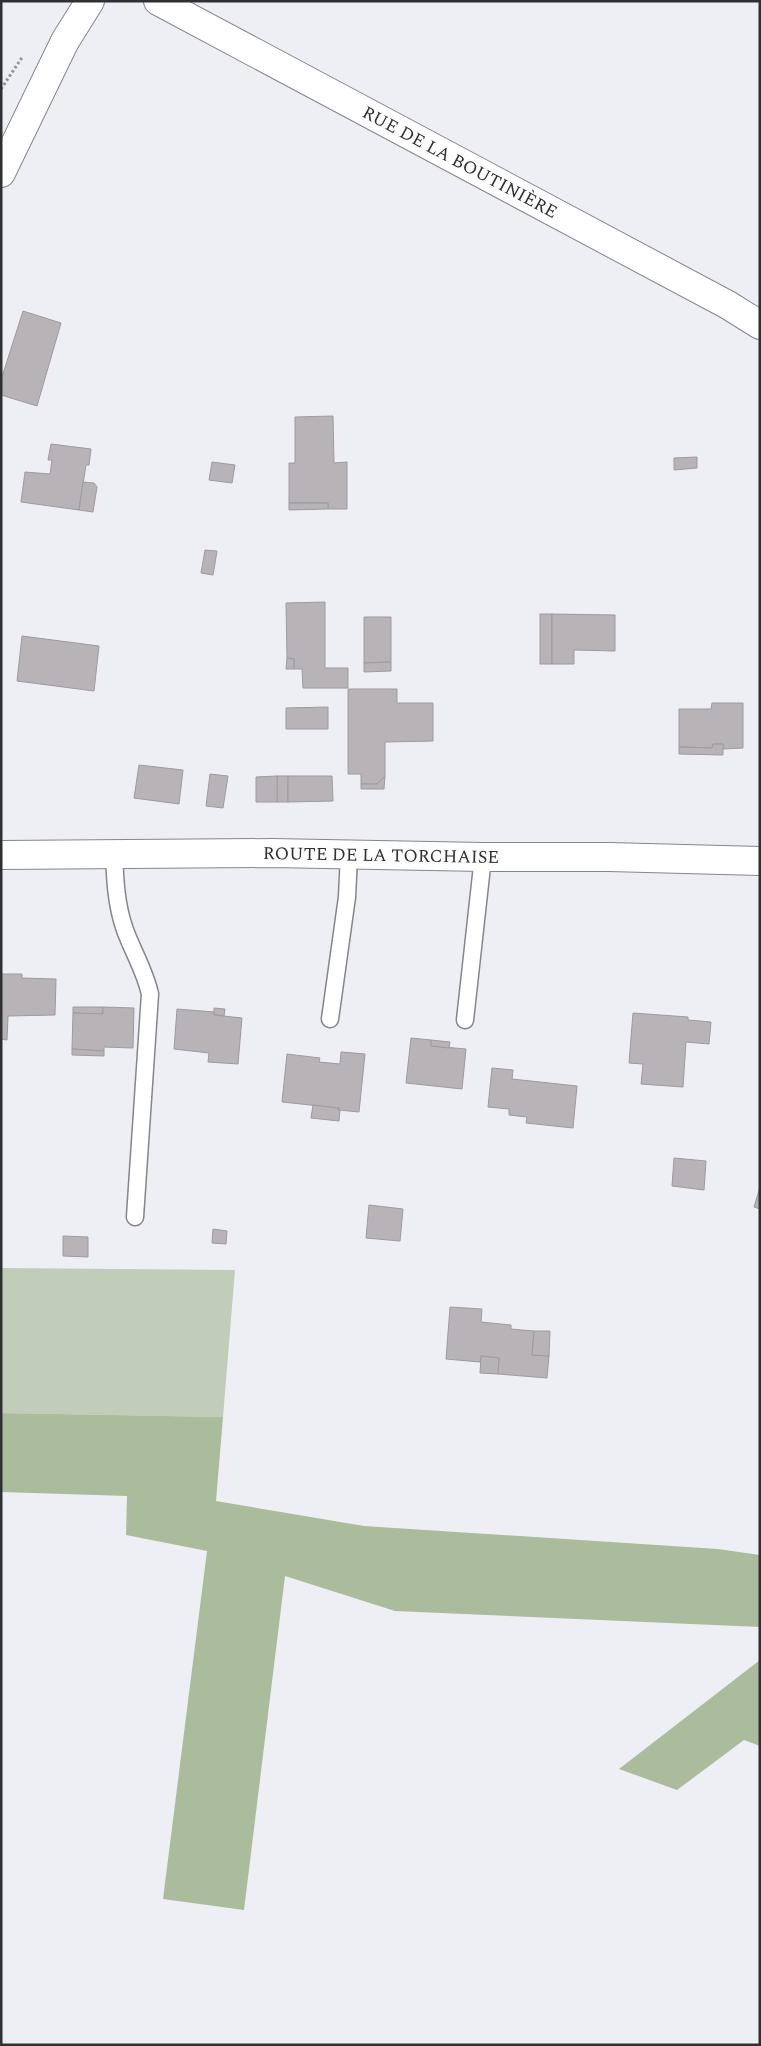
<svg xmlns="http://www.w3.org/2000/svg" width="761" height="2046" font-family="Spectral,serif">
<style>
.green{fill:#c1cdb8}
.forest{fill:#aabc9c}
.building{fill:#b7b3b7;stroke:#9e9a9e}
.lines{fill:none;stroke-linecap:round;stroke-linejoin:round}
.lane-casing{stroke:#85868b;stroke-width:19}
.street-casing{stroke:#85868b;stroke-width:30}
.secondary-casing{stroke:#85868b;stroke-width:30}
.path{stroke:#909195;stroke-width:3;stroke-dasharray:2.5 2.5;stroke-linecap:butt}
.lane{stroke:#fff;stroke-width:16}
.street{stroke:#fff;stroke-width:28}
.secondary{stroke:#fff;stroke-width:28}
.labels{text-anchor:middle;stroke-width:5;stroke-linejoin:round;paint-order:stroke}
.street-label{font-size:18px;fill:#2f3032;stroke:#fdfdfe}
</style>
<rect width="100%" height="100%" fill="#eeeff5"/>
<polygon class="green" points="1,1268 235,1270 223,1417 1,1413"/>
<g class="forest">
<polygon points="1,1413 223,1417 216,1501 364,1526 718,1549 760,1555 760,1627 395,1611 285,1576 244,1910 163,1899 207,1551 126,1535 127,1496 1,1492"/>
<polygon points="760,1660 760,1746 744,1740 677,1790 619,1769"/>
</g>
<g class="building">
<polygon points="23,311 61,323 37,406 1,395 1,380"/>
<polygon points="333,416 334,463 347,462 347,509 328,509 328,503 289,503 289,463 295,463 295,417"/>
<polygon points="51,444 91,449 89,465 86,465 79,510 21,502 25,472 50,474 52,460 48,460"/>
<polygon points="697,457 697,468 674,470 674,458"/>
<polygon points="212,462 235,465 232,483 209,480"/>
<polygon points="83,482 94,483 97,487 93,512 79,510"/>
<polygon points="289,503 328,503 328,509 289,510"/>
<polygon points="205,550 217,551 213,575 201,573"/>
<polygon points="325,602 325,668 348,668 348,688 303,688 302,669 294,669 294,659 287,658 286,603"/>
<rect x="540" y="614" width="12" height="50"/>
<polygon points="552,614 615,615 615,651 574,650 574,664 552,664"/>
<polygon points="364,617 391,617 391,662 364,663"/>
<polygon points="22,636 99,646 94,691 17,681"/>
<polygon points="287,658 294,659 294,669 286,669"/>
<polygon points="391,662 391,671 364,672 364,663"/>
<polygon points="348,689 397,689 397,703 433,703 433,741 385,742 385,776 377,784 361,784 361,774 348,774"/>
<polygon points="712,703 743,703 743,748 723,749 723,744 713,744 712,748 679,747 679,709 711,709"/>
<polygon points="328,707 328,729 286,729 286,708"/>
<polygon points="713,744 723,744 723,755 679,754 679,747 712,748"/>
<polygon points="139,765 183,770 179,804 134,798"/>
<polygon points="210,774 228,776 223,808 206,806"/>
<rect x="277" y="776" width="11" height="26"/>
<polygon points="277,776 277,802 256,802 256,777"/>
<polygon points="288,776 332,776 333,801 288,802"/>
<polygon points="385,776 384,789 361,789 361,784 377,784"/>
<polygon points="1,974 22,974 22,978 56,979 55,1015 8,1016 7,1040 1,1039"/>
<polygon points="73,1007 103,1007 103,1014 73,1013"/>
<polygon points="103,1007 134,1008 133,1048 104,1047 104,1051 72,1049 73,1013 103,1014"/>
<polygon points="214,1008 225,1009 224,1016 214,1015"/>
<polygon points="177,1009 214,1012 214,1015 242,1018 238,1064 208,1062 209,1053 174,1049"/>
<polygon points="633,1013 688,1017 688,1020 711,1022 709,1044 686,1042 683,1087 641,1084 643,1064 629,1063"/>
<polygon points="411,1038 431,1040 431,1046 466,1049 462,1089 406,1083"/>
<polygon points="431,1040 450,1042 449,1048 431,1046"/>
<polygon points="72,1049 104,1051 104,1056 72,1055"/>
<polygon points="341,1052 365,1054 359,1112 338,1110 339,1108 282,1102 287,1054 320,1058 319,1062 340,1064"/>
<polygon points="492,1068 513,1070 512,1079 577,1086 573,1128 526,1123 527,1117 509,1115 509,1109 488,1107"/>
<polygon points="313,1105 339,1108 338,1110 340,1110 339,1121 311,1118"/>
<polygon points="674,1158 706,1161 704,1190 672,1186"/>
<polygon points="760,1187 760,1209 754,1207"/>
<polygon points="369,1205 403,1209 400,1241 366,1238"/>
<polygon points="213,1229 227,1231 226,1244 212,1243"/>
<polygon points="63,1236 88,1237 88,1257 63,1256"/>
<polygon points="450,1307 482,1309 481,1322 511,1325 511,1329 534,1331 532,1355 549,1356 547,1378 498,1374 499,1358 481,1356 480,1362 446,1359"/>
<polygon points="534,1331 550,1331 549,1356 532,1355"/>
<polygon points="481,1356 499,1358 498,1374 480,1373"/>
</g>
<g class="lines">
<defs>
<g id="lane">
<path d="M114,853C115,879 116,905 125,930C133,952 145,971 150,994L135,1217"/>
<polyline points="330,1019 347,897 349,855"/>
<polyline points="465,1020 483,857"/>
</g>
<g id="street">
<polyline points="158,1 728,305 760,325"/>
<polyline points="1,173 65,41 90,1"/>
</g>
<polyline id="secondary" points="1,855 272,853 483,857 609,857 760,861"/>
</defs>
<use href="#lane" class="lane-casing"/>
<use href="#street" class="street-casing"/>
<use href="#secondary" class="secondary-casing"/>
<polyline class="path" points="1,89 23,56"/>
<use href="#lane" class="lane"/>
<use href="#street" class="street"/>
<use href="#secondary" class="secondary"/>
</g>
<g class="labels">
<g class="street-label">
<text transform="translate(460 162) rotate(28)" y="6">RUE DE LA BOUTINIÈRE</text>
<text transform="translate(381 855) rotate(1)" y="6">ROUTE DE LA TORCHAISE</text>
</g>
</g>
<rect width="761" height="2046" fill="none" stroke="#2f3032" stroke-width="5"/>
</svg>
